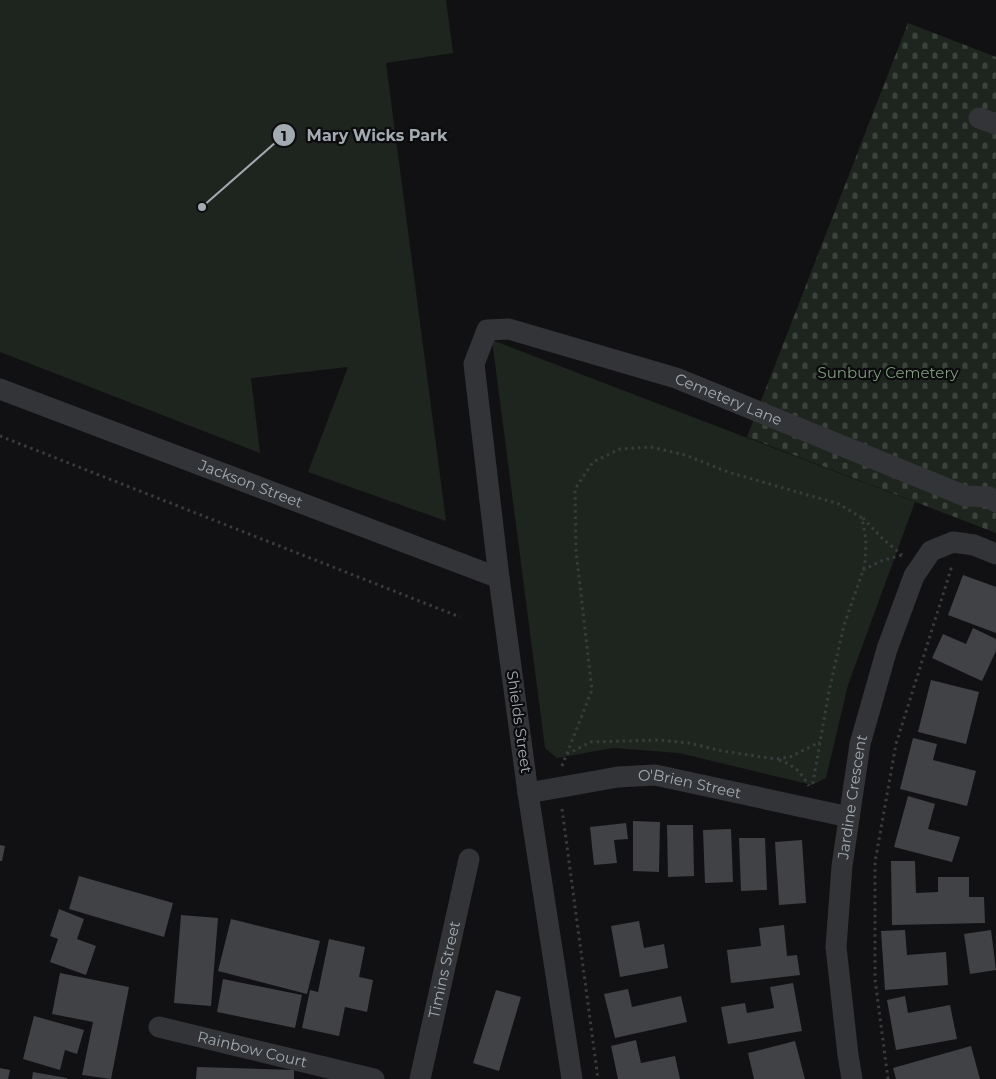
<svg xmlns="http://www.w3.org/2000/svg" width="996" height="1079" font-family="Montserrat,sans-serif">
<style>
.green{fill:#1e251e}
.cemetery{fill:url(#cemetery-stones)}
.building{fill:#404246}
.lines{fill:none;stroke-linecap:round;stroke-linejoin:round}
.path{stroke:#393b3e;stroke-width:3;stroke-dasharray:2.5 4;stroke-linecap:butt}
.minor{stroke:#323437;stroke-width:21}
.labels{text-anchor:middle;stroke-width:4.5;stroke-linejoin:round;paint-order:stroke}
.park-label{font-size:15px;fill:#7f9d7b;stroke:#0c0c0e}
.street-label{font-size:15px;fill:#a3abb2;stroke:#0c0c0e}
.leader{fill:none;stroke:#a3abb2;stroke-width:2}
.callout-dot{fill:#a3abb2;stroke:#0c0c0e;stroke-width:2}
.mark-label{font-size:15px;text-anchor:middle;font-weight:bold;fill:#111}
.callout-label{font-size:16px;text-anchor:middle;font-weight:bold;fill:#a3abb2;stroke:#0c0c0e;stroke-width:4.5;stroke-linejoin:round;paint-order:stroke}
</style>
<defs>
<pattern id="cemetery-stones" width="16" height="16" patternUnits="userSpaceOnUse" patternTransform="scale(1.25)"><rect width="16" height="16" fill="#1e251e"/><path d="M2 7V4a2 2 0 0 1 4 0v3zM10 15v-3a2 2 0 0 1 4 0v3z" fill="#3c423c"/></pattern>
</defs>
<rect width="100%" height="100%" fill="#111113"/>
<g class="green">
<polygon points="0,0 446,0 453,53 386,63 446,521 308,472 348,367 251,378 260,453 0,352"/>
<polygon points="492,340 915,502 848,685 826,778 812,785 679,753 613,748 557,758 545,748"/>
</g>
<polygon class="cemetery" points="908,23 996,57 996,533 747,437"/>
<g class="building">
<polygon points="963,575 996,587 996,633 948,615"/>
<polygon points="973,628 996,639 996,651 982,681 932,658 943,634 966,644"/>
<polygon points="931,680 979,692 966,744 918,732"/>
<polygon points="913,738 937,744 933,760 976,771 967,806 900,789"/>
<polygon points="908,796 935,804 928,829 960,837 952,862 894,847"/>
<polygon points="633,821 660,822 659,872 633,871"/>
<polygon points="626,823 628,839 614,840 617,863 594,865 590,827"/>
<polygon points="667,825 693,825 694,876 668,877"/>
<polygon points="731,829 733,882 705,883 703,830"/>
<polygon points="739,838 765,838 767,890 741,891"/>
<polygon points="802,840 806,903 779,905 775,842"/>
<polygon points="0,845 5,846 2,861 0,861"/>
<polygon points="891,861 915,861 916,893 938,892 938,877 969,877 969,897 984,897 985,923 892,925"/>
<polygon points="79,876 173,903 164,937 69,909"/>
<polygon points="59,909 84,919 77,939 96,946 86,975 50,962 58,939 50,936"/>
<polygon points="181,915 218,918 211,1006 174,1003"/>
<polygon points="231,919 320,941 307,994 218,971"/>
<polygon points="639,921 644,948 664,944 668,968 620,977 611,926"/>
<polygon points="784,925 787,956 797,955 800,975 731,983 727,950 761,946 759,928"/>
<polygon points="905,930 907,955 946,952 948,985 885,990 881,931"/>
<polygon points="991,930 996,970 970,974 964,934"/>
<polygon points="329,939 365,947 359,977 373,980 367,1012 345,1007 339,1036 302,1028 310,990 318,992"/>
<polygon points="60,973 129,987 111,1079 82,1075 93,1022 52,1014"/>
<polygon points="223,979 302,995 295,1028 217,1012"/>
<polygon points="793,983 802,1031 728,1044 721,1007 745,1003 747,1013 774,1008 770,987"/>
<polygon points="628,989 632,1007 681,996 687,1022 615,1038 604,994"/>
<polygon points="496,990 521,997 499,1071 473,1063"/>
<polygon points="905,996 908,1013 950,1005 957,1039 896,1050 887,1000"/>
<polygon points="34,1016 84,1030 77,1054 65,1050 60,1070 23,1059"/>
<polygon points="636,1040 641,1063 675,1056 680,1079 618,1079 611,1046"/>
<polygon points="795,1041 805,1079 754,1079 748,1053"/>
<polygon points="971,1046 980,1079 896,1079 893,1068"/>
<polygon points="197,1067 294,1070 294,1079 196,1079"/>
<polygon points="0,1068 10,1070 8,1079 0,1079"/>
<polygon points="33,1072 67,1078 67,1079 32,1079"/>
</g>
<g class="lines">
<g class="path">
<polyline points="0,436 460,617"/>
<polyline points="863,518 882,538 902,555"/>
<polyline points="863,570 881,561 902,555"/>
<polyline points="567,754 591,742 659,740 689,743 722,751 776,759 790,757 820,742"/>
<path d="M779,760C795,766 800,771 809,786"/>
<polyline points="562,766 592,690 576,551 575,489 593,462 620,449 651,447 685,455 728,472 839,504 862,518 866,540 865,565 844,625 829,691 812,788"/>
<polyline points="562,809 598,1079"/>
<polyline points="888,1079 875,979 875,862 896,744 951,569 947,569"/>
</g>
<g class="minor">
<polyline points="979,118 996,124"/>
<path id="s1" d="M0,389L499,578"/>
<path id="s2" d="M528,793L618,777L655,775L849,817"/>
<path id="s3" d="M159,1027L374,1079"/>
<path id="s4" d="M420,1079L469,859"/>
<path id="s5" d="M572,1079L528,793L499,578L474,364L487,330L509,329L676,378L965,496L989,497L996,502"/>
<path id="s6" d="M852,1079L848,1055L836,947L842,866L860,744L887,649L914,576L931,551L953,542L974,545L996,554"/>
</g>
</g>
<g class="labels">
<g class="park-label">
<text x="888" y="378">Sunbury Cemetery</text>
</g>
<g class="street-label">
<text dy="5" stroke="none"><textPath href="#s5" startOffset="1011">Cemetery Lane</textPath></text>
<text dy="5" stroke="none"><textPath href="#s1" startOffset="268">Jackson Street</textPath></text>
<text transform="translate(519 722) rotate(82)" y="5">Shields Street</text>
<text dy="5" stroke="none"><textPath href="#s2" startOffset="164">O'Brien Street</textPath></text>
<text dy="5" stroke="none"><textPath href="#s6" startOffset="284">Jardine Crescent</textPath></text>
<text dy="5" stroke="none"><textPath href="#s4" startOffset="112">Timins Street</textPath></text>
<text dy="5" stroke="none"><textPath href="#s3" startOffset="96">Rainbow Court</textPath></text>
</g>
</g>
<path class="leader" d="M202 207L284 135"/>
<g class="callout-dot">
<circle cx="202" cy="207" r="5"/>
<circle cx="284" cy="135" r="12"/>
</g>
<g class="mark-label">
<text x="284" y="141">1</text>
</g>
<g class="callout-label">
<text x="377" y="141">Mary Wicks Park</text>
</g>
</svg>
